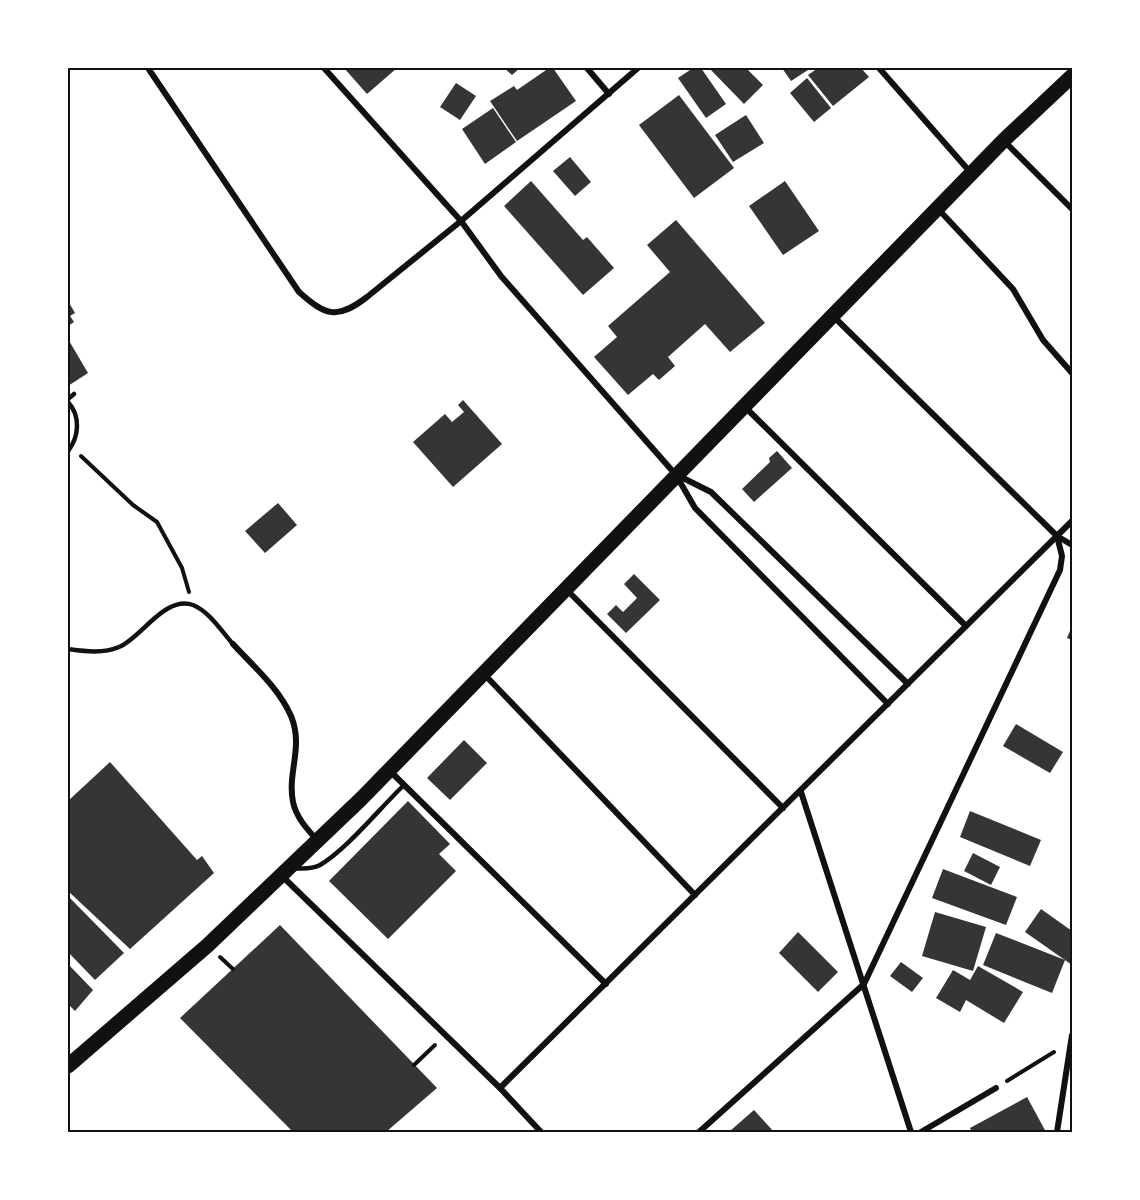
<svg xmlns="http://www.w3.org/2000/svg" width="1140" height="1200" font-family="Commissioner,sans-serif">
<style>
.building{fill:#353535}
.lines{fill:none;stroke-linecap:round;stroke-linejoin:round}
.path{stroke:#111;stroke-width:4}
.service{stroke:#111;stroke-width:4.5}
.minor{stroke:#111;stroke-width:6}
.primary{stroke:#111;stroke-width:15}
.neatline{fill:none;stroke:#111;stroke-width:2}
</style>
<rect width="100%" height="100%" fill="#fff"/>
<g class="building">
<polygon points="344,68 397,68 367,94"/>
<polygon points="504,68 520,68 512,75"/>
<polygon points="549,68 553,68 576,101 517,141 490,101 514,86 517,90"/>
<polygon points="693,68 701,68 726,104 706,118 678,78"/>
<polygon points="709,68 746,68 763,85 744,104"/>
<polygon points="782,68 811,68 791,81"/>
<polygon points="818,68 861,68 869,77 833,106 808,75"/>
<polygon points="807,78 831,108 814,122 790,93"/>
<polygon points="456,83 476,96 460,120 440,107"/>
<polygon points="679,95 734,168 694,198 639,125"/>
<polygon points="493,108 516,142 485,164 462,129"/>
<polygon points="746,115 764,143 733,162 715,135"/>
<polygon points="570,157 591,182 575,196 553,171"/>
<polygon points="531,181 583,240 587,237 614,268 583,295 504,206"/>
<polygon points="785,181 819,231 783,255 749,206"/>
<polygon points="676,220 765,323 730,352 705,324 668,357 675,366 659,380 653,374 628,395 594,357 617,337 608,326 670,272 647,245"/>
<polygon points="68,301 75,313 70,316 74,322 68,326"/>
<polygon points="68,339 88,373 68,386"/>
<polygon points="463,400 502,444 453,487 413,442 445,414 452,422 464,412 458,405"/>
<polygon points="777,451 792,468 754,502 742,489 770,462 769,458"/>
<polygon points="278,503 297,525 265,553 245,531"/>
<polygon points="634,574 660,600 626,633 607,614 616,605 623,612 637,598 624,584"/>
<polygon points="1072,626 1072,640 1067,638"/>
<polygon points="1016,724 1063,752 1050,773 1003,746"/>
<polygon points="464,740 487,763 450,800 427,778"/>
<polygon points="110,762 197,860 202,856 214,873 130,949 68,891 68,801"/>
<polygon points="408,801 450,844 439,854 456,871 388,939 329,881"/>
<polygon points="970,811 1041,840 1030,866 960,837"/>
<polygon points="973,853 1000,867 991,885 964,871"/>
<polygon points="943,869 1017,897 1006,925 932,898"/>
<polygon points="68,896 124,953 95,980 68,952"/>
<polygon points="1041,909 1072,931 1072,965 1025,932"/>
<polygon points="935,912 986,927 973,971 922,956"/>
<polygon points="280,925 437,1088 386,1132 293,1132 180,1018"/>
<polygon points="798,932 838,972 818,992 779,953"/>
<polygon points="996,933 1065,960 1052,993 983,965"/>
<polygon points="901,962 923,978 912,992 890,976"/>
<polygon points="68,964 93,990 75,1011 68,1004"/>
<polygon points="978,966 1023,992 1004,1023 966,1000 960,1012 936,998 953,970 970,980"/>
<polygon points="1027,1097 1046,1132 972,1132 970,1128"/>
<polygon points="754,1110 774,1132 731,1132 730,1131"/>
</g>
<g class="lines">
<g class="path">
<polyline points="81,456 133,505 157,522 182,568 189,592"/>
<polyline points="220,957 233,969"/>
<polyline points="414,1065 435,1045"/>
<polyline points="1007,1081 1054,1052"/>
</g>
<g class="service">
<polyline points="68,399 74,394"/>
<path d="M68,402C81,416 79,437 68,451"/>
<path d="M68,649C83,651 103,654 119,647C141,638 165,595 193,605C210,612 222,632 233,644"/>
<path d="M293,868C302,869 312,869 320,865C347,849 380,808 404,785"/>
</g>
<g class="minor">
<path d="M148,68L299,292C326,316 337,320 367,297L461,221L638,68"/>
<polyline points="324,68 461,221 501,276 676,475 695,508 888,704"/>
<polyline points="587,68 609,94"/>
<polyline points="879,68 971,173"/>
<polyline points="1005,142 1072,209"/>
<polyline points="939,210 1013,289 1043,340 1072,373"/>
<polyline points="833,316 1057,536 1072,545"/>
<polyline points="745,407 966,626"/>
<polyline points="679,476 711,492 908,684"/>
<polyline points="566,589 783,808"/>
<path d="M233,644C253,666 279,688 291,716C304,747 287,772 293,802C296,817 307,829 317,840"/>
<polyline points="484,674 695,895"/>
<polyline points="390,771 606,984"/>
<polyline points="801,792 911,1132"/>
<polyline points="282,876 500,1088 541,1132"/>
<polyline points="500,1088 1072,521"/>
<polyline points="699,1132 864,984 1060,570 1062,556 1057,536"/>
<polyline points="921,1132 996,1088"/>
<polyline points="1057,1132 1072,1035"/>
</g>
<polyline class="primary" points="68,1066 208,945 361,799 1004,140 1072,76"/>
</g>
<rect width="1140" height="1200" fill="none" stroke="#ffffff" stroke-width="138"/>
<rect x="69" y="69" width="1002" height="1062" class="neatline"/>
</svg>
